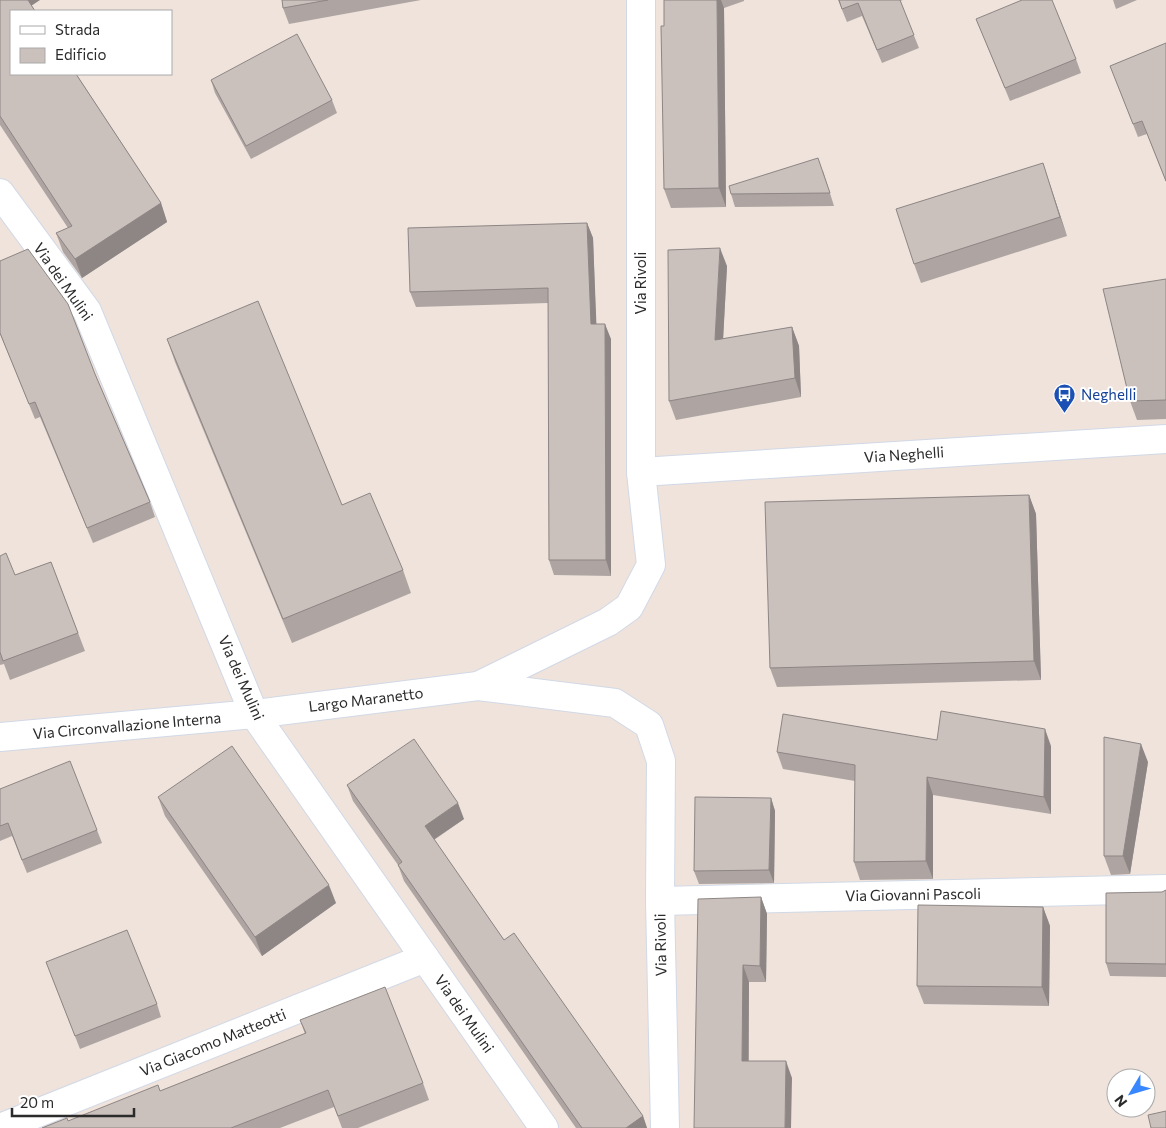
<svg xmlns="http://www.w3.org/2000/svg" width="1166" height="1128" font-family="Commissioner,sans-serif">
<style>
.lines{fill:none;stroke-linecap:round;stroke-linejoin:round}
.minor-casing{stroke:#d1d9e6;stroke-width:30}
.minor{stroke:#fff;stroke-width:28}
.wall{fill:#aea5a2}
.shaded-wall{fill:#8d8684}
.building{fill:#cac0bc;stroke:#8d8684}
.labels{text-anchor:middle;stroke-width:4;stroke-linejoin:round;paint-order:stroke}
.street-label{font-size:15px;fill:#2b2b2b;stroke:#fff}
.transit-label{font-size:15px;fill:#164399;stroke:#fff;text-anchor:start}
</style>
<rect width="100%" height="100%" fill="#efe3dc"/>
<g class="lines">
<defs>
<g id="minor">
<polyline points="0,193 87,311 254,714 544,1128"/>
<polyline points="641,472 1166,439"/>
<polyline points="478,686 608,622 629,607 651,565 641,472 641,0"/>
<polyline points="0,737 254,714 478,686 615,703 649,725 661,761 660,901 665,1128"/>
<polyline points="660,901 1166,889"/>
<polyline points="0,1128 425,958"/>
</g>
</defs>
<use href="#minor" class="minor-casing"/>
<use href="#minor" class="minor"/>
</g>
<g class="wall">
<polygon points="0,0 31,5 161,203 167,222 82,278 63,252 56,233 68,228 0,125"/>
<polygon points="282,0 421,0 289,24 283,8"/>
<polygon points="664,0 744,0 744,1 724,8 726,207 671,208 664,189"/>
<polygon points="838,0 903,0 900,1 919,48 882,63 862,16 847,22"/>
<polygon points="1113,0 1137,0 1116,9"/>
<polygon points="976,19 1076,59 1081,73 1010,101"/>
<polygon points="1166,43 1166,182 1147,134 1138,137 1110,66"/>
<polygon points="211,80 332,100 337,113 251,159 215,93"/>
<polygon points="1043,163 1067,236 921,283 914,264"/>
<polygon points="823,171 834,206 735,207 731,194"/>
<polygon points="587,223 593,238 596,324 611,339 611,576 554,575 549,560 548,303 416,307 410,292"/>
<polygon points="0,261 95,374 150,502 155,517 93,543 40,417 35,419 0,334"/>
<polygon points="727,266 723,339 792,327 799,346 801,397 676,420 669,401"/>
<polygon points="1166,279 1166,419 1137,420 1130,401"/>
<polygon points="167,339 342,505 403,570 411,593 292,643 175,362"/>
<polygon points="1029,495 1036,514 1041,680 777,687 770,668"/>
<polygon points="0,556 15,575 51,562 85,651 10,680 4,664 0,665"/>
<polygon points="937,740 1051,746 1051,814 933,795 933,879 860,880 854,862 855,781 783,769 777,752"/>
<polygon points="1148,762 1130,874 1111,875 1104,856"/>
<polygon points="347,785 464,819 434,840 504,940 643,1116 647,1128 576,1128 404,881 398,865 353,801"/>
<polygon points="0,789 97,830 102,843 27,873 12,836 0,841"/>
<polygon points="158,797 336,903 262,956 165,816"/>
<polygon points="771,798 775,811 774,883 699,884 694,871"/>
<polygon points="1166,890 1166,977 1110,976 1106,963 1162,892"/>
<polygon points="761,897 767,914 766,982 749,982 749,1061 792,1078 694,1128"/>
<polygon points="1043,907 1050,926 1049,1006 924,1004 917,986"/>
<polygon points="46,962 157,1004 161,1017 80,1049"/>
<polygon points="300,1020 423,1083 429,1100 358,1128 342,1128 334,1107 280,1128 42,1128 68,1121 160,1091 305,1034"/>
</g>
<g class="shaded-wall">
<polygon points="25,0 40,0 28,8"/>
<polygon points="717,0 721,0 724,8 726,207 719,188"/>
<polygon points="1043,163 1049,182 1067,236 1060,217"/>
<polygon points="161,203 167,222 82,278 75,259"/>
<polygon points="587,223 593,238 597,339 591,324"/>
<polygon points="720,248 727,266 722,359 715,340"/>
<polygon points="605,324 611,339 611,576 606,560"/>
<polygon points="792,327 799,346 801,397 795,378"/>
<polygon points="1029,495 1036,514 1041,680 1034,661"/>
<polygon points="1045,729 1051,746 1051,814 1044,797"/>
<polygon points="1141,744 1148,762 1130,874 1123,856"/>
<polygon points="927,777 933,795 933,879 926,861"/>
<polygon points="771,798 775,811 774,883 769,870"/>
<polygon points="458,803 464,819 430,842 425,826"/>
<polygon points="329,885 336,903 262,956 255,937"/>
<polygon points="761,897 767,914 766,982 760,966"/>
<polygon points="1043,907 1050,926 1049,1006 1042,987"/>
<polygon points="743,965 749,982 748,1078 742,1061"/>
<polygon points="786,1061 792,1078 791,1128 785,1128"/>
<polygon points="643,1116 647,1128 626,1128"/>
</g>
<g class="building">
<polygon points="0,0 28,0 35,11 11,11 11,74 76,74 161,203 75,259 56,233 72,226 0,116"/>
<polygon points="282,0 328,0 283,8"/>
<polygon points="664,0 717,0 719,188 664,189 661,26 664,26"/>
<polygon points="839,0 900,0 914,35 877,50 858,3 842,9"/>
<polygon points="1022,0 1052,0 1076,59 1005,88 976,19"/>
<polygon points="297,34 332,100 246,146 211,80"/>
<polygon points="1166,43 1166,181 1142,121 1133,124 1110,66"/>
<polygon points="818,158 830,193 731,194 729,186"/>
<polygon points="1043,163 1060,217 914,264 896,209"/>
<polygon points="587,223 591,324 605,324 606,560 549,560 548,288 410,292 408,228"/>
<polygon points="720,248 715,340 792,327 795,378 669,401 668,250"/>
<polygon points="28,249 68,304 95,374 150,502 87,528 35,402 29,404 0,333 0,261"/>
<polygon points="1166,279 1166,400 1130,401 1103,289"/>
<polygon points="258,301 342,505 370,493 403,570 283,619 167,339"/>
<polygon points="1029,495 1034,661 770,668 765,502"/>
<polygon points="6,553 15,575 51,562 78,633 3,661 0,652 0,556"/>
<polygon points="941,711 1045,729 1044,797 927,777 926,861 854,862 855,765 777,752 783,714 937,740"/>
<polygon points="1104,737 1141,744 1123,856 1104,856"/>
<polygon points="414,739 458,803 425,826 504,940 514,933 643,1116 626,1128 582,1128 398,865 402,862 347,785"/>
<polygon points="232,746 329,885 255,937 158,797"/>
<polygon points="70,761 97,830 22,860 8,823 0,826 0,789"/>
<polygon points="695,797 771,798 769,870 694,871"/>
<polygon points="1166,890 1166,964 1106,963 1106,893 1162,892"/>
<polygon points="761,897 760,966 743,965 742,1061 786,1061 785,1128 694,1128 698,899"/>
<polygon points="918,905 1043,907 1042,987 917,986"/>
<polygon points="127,930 157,1004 75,1036 46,962"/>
<polygon points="385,987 423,1083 338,1116 328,1090 231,1128 42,1128 67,1118 68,1121 158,1085 160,1091 306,1033 300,1020"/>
<polygon points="1166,1111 1166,1128 1151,1128 1148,1115"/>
</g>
<defs>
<symbol id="bus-pin" viewBox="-11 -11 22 30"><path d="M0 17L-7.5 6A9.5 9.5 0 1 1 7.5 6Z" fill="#1a4fb4" stroke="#fff"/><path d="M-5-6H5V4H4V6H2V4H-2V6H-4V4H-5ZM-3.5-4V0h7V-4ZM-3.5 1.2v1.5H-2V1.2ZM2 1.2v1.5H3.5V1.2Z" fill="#fff"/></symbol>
</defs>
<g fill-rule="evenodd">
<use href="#bus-pin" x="1052" y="382" width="25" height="34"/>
</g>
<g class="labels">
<g class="street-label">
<text transform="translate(63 282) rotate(55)" y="5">Via dei Mulini</text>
<text transform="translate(641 283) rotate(-90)" y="5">Via Rivoli</text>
<text transform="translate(904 455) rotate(-4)" y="5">Via Neghelli</text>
<text transform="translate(241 678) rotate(66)" y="5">Via dei Mulini</text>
<text transform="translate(366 700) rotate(-7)" y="5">Largo Maranetto</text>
<text transform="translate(127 726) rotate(-5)" y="5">Via Circonvallazione Interna</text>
<text transform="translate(913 895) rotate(-1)" y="5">Via Giovanni Pascoli</text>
<text transform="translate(661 945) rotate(-91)" y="5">Via Rivoli</text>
<text transform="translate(464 1014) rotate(55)" y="5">Via dei Mulini</text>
<text transform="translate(213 1043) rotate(-22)" y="5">Via Giacomo Matteotti</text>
</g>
<g class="transit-label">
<text x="1081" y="400">Neghelli</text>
</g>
</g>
<rect x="10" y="10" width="162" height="65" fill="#ffffff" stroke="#aaaaaa"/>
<rect x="20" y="26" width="25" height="8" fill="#ffffff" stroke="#aaaaaa"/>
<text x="55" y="35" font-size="15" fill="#2b2b2b">Strada</text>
<rect x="20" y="48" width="25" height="15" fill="#cac0bc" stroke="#aaaaaa"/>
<text x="55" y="60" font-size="15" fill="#2b2b2b">Edificio</text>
<g transform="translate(1131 1093) rotate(232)"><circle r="24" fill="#ffffff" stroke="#aaaaaa"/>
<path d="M0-4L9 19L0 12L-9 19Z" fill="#3987ff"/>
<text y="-8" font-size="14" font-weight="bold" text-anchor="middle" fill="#2b2b2b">N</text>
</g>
<path d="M12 1108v8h122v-8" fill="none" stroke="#2b2b2b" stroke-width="2.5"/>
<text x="20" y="1108" font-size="15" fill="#2b2b2b" stroke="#ffffff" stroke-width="4" paint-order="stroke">20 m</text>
</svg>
